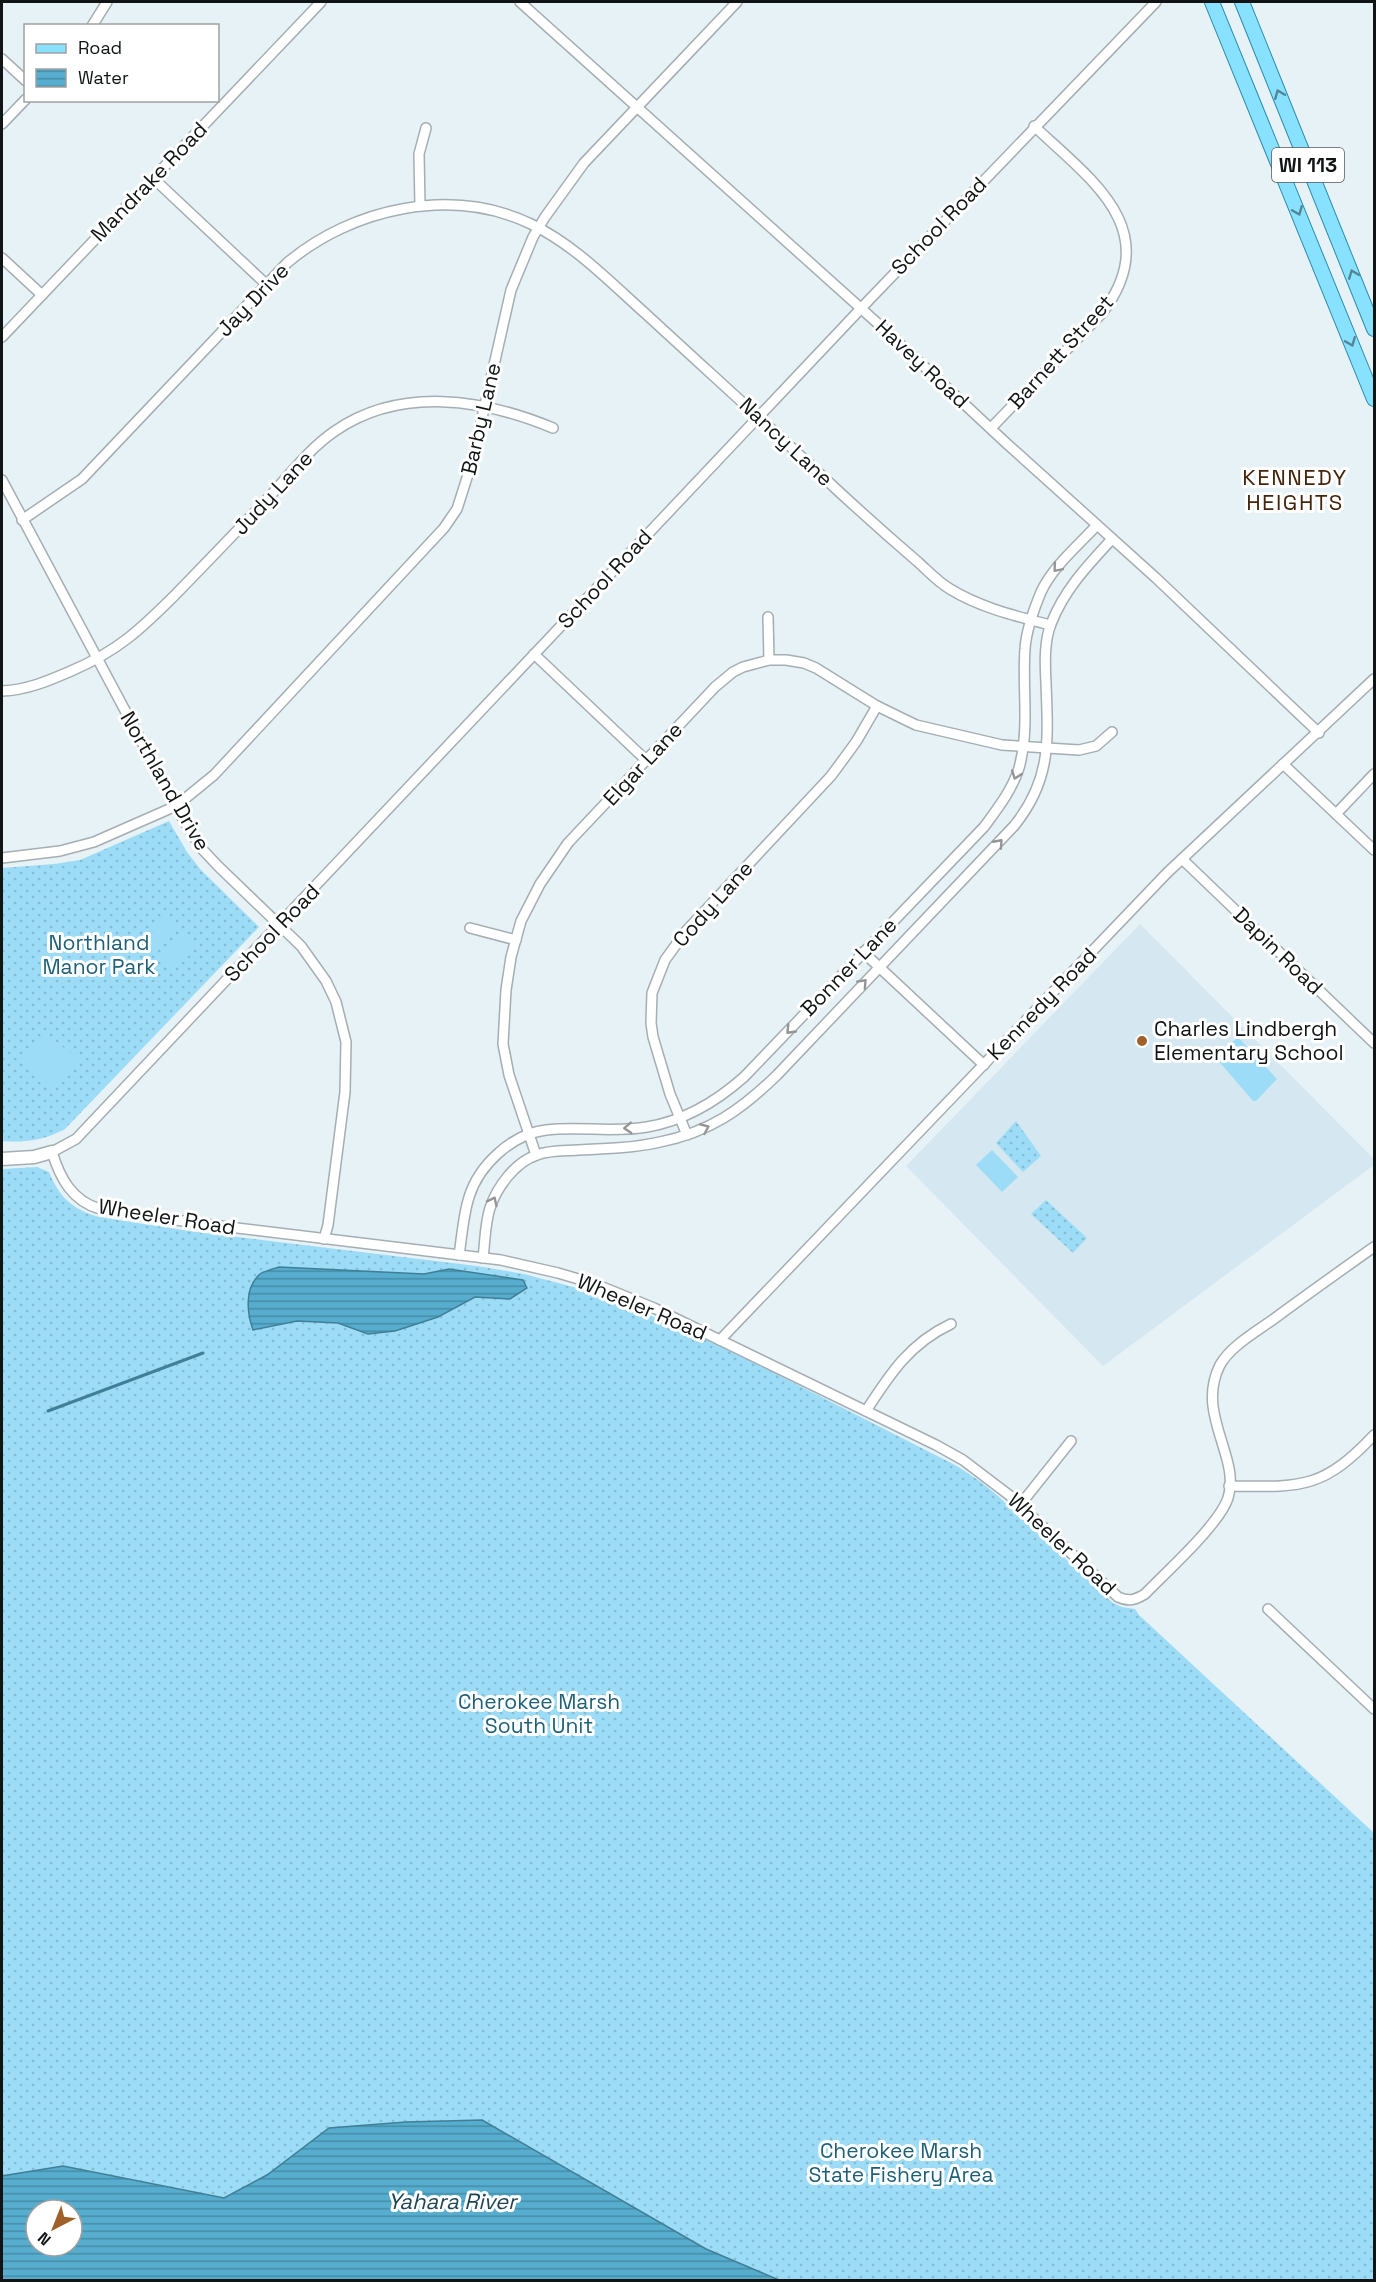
<svg xmlns="http://www.w3.org/2000/svg" width="1376" height="2282" font-family="'Space Grotesk',sans-serif">
<style>
.built{fill:#d5e8f1}
.grass{fill:url(#grass-dots);fill-rule:evenodd}
.garden{fill:#9cdcf6}
.water{fill:url(#water-rules);stroke:#417f96;stroke-width:1.5;fill-rule:evenodd}
.lines{fill:none;stroke-linecap:round;stroke-linejoin:round}
.stream{stroke:#417f96;stroke-width:3}
.street-casing{stroke:#a4aeb3;stroke-width:12}
.secondary-casing{stroke:#a4aeb3;stroke-width:15}
.primary-casing{stroke:#2a8cad;stroke-width:16}
.street{stroke:#fff;stroke-width:9}
.secondary{stroke:#fff;stroke-width:12}
.primary{stroke:#88e1ff;stroke-width:14}
.oneway{stroke:#528596}
.oneway2{stroke:#939596}
.poi-dot{fill:#a1602a;stroke:#fff;stroke-width:2}
.labels{text-anchor:middle;stroke-width:6;stroke-linejoin:round;paint-order:stroke}
.shield{fill:#fff;stroke:#585a5b;stroke-width:1.5}
.shield-label{font-size:20px;font-weight:bold;fill:#101415}
.street-label{font-size:21px;fill:#101415;stroke:#fff}
.park-label{font-size:21px;fill:#1d6078;stroke:#fff}
.poi-label{font-size:21px;fill:#101415;stroke:#fff;text-anchor:start}
.neighbourhood-label{font-size:22px;letter-spacing:1.5px;fill:#44250b;stroke:#fff}
.water-label{font-size:22px;font-style:italic;fill:#1f4654;stroke:#fff}
</style>
<defs>
<pattern id="grass-dots" width="8" height="8" patternUnits="userSpaceOnUse" patternTransform="scale(1.5)"><rect width="8" height="8" fill="#9cdcf6"/><path d="M2 2h.1M6 6h.1" fill="none" stroke="#85bcd2" stroke-width="1.8" stroke-linecap="round"/></pattern>
<pattern id="water-rules" width="6" height="5" patternUnits="userSpaceOnUse" patternTransform="scale(1.5)"><rect width="6" height="5" fill="#56adce"/><path d="M0 2.5h6" fill="none" stroke="#468ca6"/></pattern>
</defs>
<rect width="100%" height="100%" fill="#e7f2f6"/>
<polygon class="built" points="1140,924 1374,1159 1374,1165 1103,1366 906,1166"/>
<g class="grass">
<path d="M169,821L187,852L201,870L259,927L65,1129C45,1140 24,1143 2,1141V868L54,864L80,860Z"/>
<polygon points="1016,1121 1041,1156 1023,1172 996,1143"/>
<path d="M37,1167L49,1172C59,1197 73,1210 99,1217L189,1231L477,1266L524,1274L577,1288L694,1332L957,1466L981,1482L998,1496L1113,1603L1122,1607L1135,1609L1139,1615L1374,1833V2280H779L706,2249L482,2120L406,2122L329,2128L267,2175L224,2198L63,2166L2,2176V1169ZM449,1269L523,1280L510,1299L475,1297L438,1317L368,1334L338,1323L297,1321L254,1330C245,1308 247,1293 261,1274L315,1270L424,1274Z"/>
<polygon points="1046,1200 1087,1238 1073,1253 1031,1214"/>
</g>
<g class="garden">
<polygon points="166,917 178,928 154,955 142,944"/>
<polygon points="182,932 195,943 171,970 158,959"/>
<polygon points="45,1033 78,1059 56,1085 49,1085 44,1082 19,1058"/>
<polygon points="1238,1037 1277,1079 1256,1101 1253,1101 1216,1058"/>
<polygon points="992,1150 1018,1177 1002,1192 976,1165"/>
</g>
<g class="water">
<path d="M279,1267L424,1274L449,1269L523,1280L527,1288L510,1299L475,1297L438,1317L395,1331L368,1334L338,1323L297,1321L253,1330C247,1313 244,1288 260,1274C264,1271 273,1269 279,1267Z"/>
<path d="M482,2120L706,2249L779,2280H2V2176L63,2166L224,2198L267,2175L329,2128L406,2122ZM36,2210H72V2246H36Z"/>
</g>
<g class="lines">
<polyline class="stream" points="48,1411 203,1353"/>
<defs>
<g id="street">
<polyline points="520,2 885,330 1005,442 1156,578 1319,733"/>
<path d="M1156,2L869,300L76,1139L52,1152C60,1178 72,1201 100,1209L204,1224L501,1260L558,1273L595,1284L654,1308L936,1445L963,1460L1009,1495L1118,1597C1129,1602 1135,1600 1145,1594C1166,1572 1219,1525 1228,1498C1241,1457 1195,1414 1220,1365C1230,1347 1254,1333 1271,1321C1305,1296 1340,1271 1374,1247"/>
<polyline points="92,26 107,2"/>
<polyline points="2,59 26,81"/>
<polyline points="2,124 26,99"/>
<polyline points="153,178 267,285"/>
<polyline points="420,206 419,154 426,128"/>
<polyline points="2,258 42,295"/>
<polyline points="2,337 321,2"/>
<path d="M991,428L1103,312C1165,229 1090,179 1034,126"/>
<polyline points="2,480 183,819 201,848 218,866 301,946 326,981 336,1002 346,1042 345,1092 328,1225 324,1239"/>
<path d="M22,520L82,479L287,263C352,208 452,186 531,224C575,245 611,283 647,315C710,373 773,430 835,488C862,513 890,538 918,562C928,571 938,582 950,589C981,608 1016,616 1050,625"/>
<polyline points="768,617 769,660"/>
<polyline points="534,654 647,761"/>
<path d="M2,691C27,690 48,681 71,671C118,651 141,629 176,594C208,561 240,528 271,495C291,473 310,448 335,431C401,386 483,399 553,428"/>
<polyline points="1283,764 1374,850"/>
<polyline points="1336,814 1374,774"/>
<polyline points="2,858 60,851 94,842 176,806 214,775 444,528 457,509 472,462 511,290 533,237 545,217 584,163 737,2"/>
<polyline points="1182,859 1374,1043"/>
<polyline points="470,928 516,940"/>
<polyline points="863,952 984,1065"/>
<polyline points="687,1135 670,1094 653,1037 651,1023 652,993 665,960 686,931 831,776 856,742 877,706"/>
<polyline points="536,1155 509,1075 503,1044 506,990 511,957 521,921 540,884 568,843 715,687 733,672 743,667 769,660 786,660 804,663 816,668 877,706 916,725 1002,745 1079,750 1096,746 1112,732"/>
<path d="M459,1255C462,1236 463,1216 469,1197C479,1165 512,1134 546,1130C579,1126 614,1133 647,1127C683,1121 717,1101 744,1077L984,827C998,808 1012,790 1019,768C1030,728 1022,689 1025,649C1026,630 1034,609 1041,592C1053,566 1078,546 1097,525"/>
<path d="M483,1258C485,1242 485,1223 490,1208C497,1187 515,1162 537,1155C549,1150 565,1151 578,1150C605,1149 633,1148 660,1142C710,1132 741,1110 777,1075L1014,826C1052,779 1048,740 1046,683C1045,665 1044,641 1051,624C1064,590 1088,565 1112,539"/>
<polyline points="720,1340 1167,873 1374,679"/>
<path d="M866,1411C890,1374 910,1343 951,1324"/>
<path d="M1229,1486C1301,1487 1322,1490 1374,1435"/>
<polyline points="1020,1505 1071,1441"/>
<polyline points="1268,1609 1374,1709"/>
</g>
<polyline id="secondary" points="2,1159 34,1157 52,1152"/>
<g id="primary">
<polyline points="1212,2 1374,399"/>
<polyline points="1242,2 1374,329"/>
</g>
</defs>
<use href="#street" class="street-casing"/>
<use href="#secondary" class="secondary-casing"/>
<use href="#primary" class="primary-casing"/>
<use href="#street" class="street"/>
<use href="#secondary" class="secondary"/>
<use href="#primary" class="primary"/>
</g>
<defs><path id="oneway-chevron" d="M-2-3.5L2.5 0L-2 3.5" fill="none" stroke-width="1.6" stroke-linecap="round" stroke-linejoin="round" transform="scale(1.5)"/></defs>
<g class="oneway">
<use href="#oneway-chevron" transform="translate(1279 94) rotate(-112)"/>
<use href="#oneway-chevron" transform="translate(1298 211) rotate(68)"/>
<use href="#oneway-chevron" transform="translate(1353 274) rotate(-111)"/>
<use href="#oneway-chevron" transform="translate(1351 342) rotate(68)"/>
</g>
<g class="oneway2">
<use href="#oneway-chevron" transform="translate(1057 568) rotate(130)"/>
<use href="#oneway-chevron" transform="translate(1016 775) rotate(110)"/>
<use href="#oneway-chevron" transform="translate(999 843) rotate(-48)"/>
<use href="#oneway-chevron" transform="translate(863 983) rotate(-47)"/>
<use href="#oneway-chevron" transform="translate(790 1030) rotate(134)"/>
<use href="#oneway-chevron" transform="translate(628 1128) rotate(177)"/>
<use href="#oneway-chevron" transform="translate(705 1128) rotate(-24)"/>
<use href="#oneway-chevron" transform="translate(493 1201) rotate(-64)"/>
</g>
<circle class="poi-dot" cx="1142" cy="1041" r="6"/>
<g class="labels">
<rect class="shield" x="1272" y="148" width="72" height="34" rx="4.5"/>
<g class="shield-label">
<text x="1308" y="172">WI 113</text>
</g>
<g class="street-label">
<text transform="translate(149 182) rotate(-46)" y="7">Mandrake Road</text>
<text transform="translate(939 226) rotate(-46)" y="7">School Road</text>
<text transform="translate(253 300) rotate(-46)" y="7">Jay Drive</text>
<text transform="translate(1061 352) rotate(-48)" y="7">Barnett Street</text>
<text transform="translate(922 364) rotate(43)" y="7">Havey Road</text>
<text transform="translate(481 419) rotate(-77)" y="7">Barby Lane</text>
<text transform="translate(786 442) rotate(43)" y="7">Nancy Lane</text>
<text transform="translate(273 493) rotate(-47)" y="7">Judy Lane</text>
<text transform="translate(605 579) rotate(-47)" y="7">School Road</text>
<text transform="translate(643 764) rotate(-47)" y="7">Elgar Lane</text>
<text transform="translate(165 781) rotate(60)" y="7">Northland Drive</text>
<text transform="translate(713 904) rotate(-48)" y="7">Cody Lane</text>
<text transform="translate(272 933) rotate(-46)" y="7">School Road</text>
<text transform="translate(1278 951) rotate(44)" y="7">Dapin Road</text>
<text transform="translate(849 967) rotate(-46)" y="7">Bonner Lane</text>
<text transform="translate(1042 1004) rotate(-46)" y="7">Kennedy Road</text>
<text transform="translate(167 1217) rotate(9)" y="7">Wheeler Road</text>
<text transform="translate(642 1307) rotate(23)" y="7">Wheeler Road</text>
<text transform="translate(1062 1544) rotate(43)" y="7">Wheeler Road</text>
</g>
<g class="park-label">
<text x="99" y="950">Northland<tspan x="99" dy="24">Manor Park</tspan></text>
<text x="539" y="1709">Cherokee Marsh<tspan x="539" dy="24">South Unit</tspan></text>
<text x="901" y="2158">Cherokee Marsh<tspan x="901" dy="24">State Fishery Area</tspan></text>
</g>
<g class="poi-label">
<text x="1154" y="1036">Charles Lindbergh<tspan x="1154" dy="24">Elementary School</tspan></text>
</g>
<g class="neighbourhood-label">
<text x="1295" y="485">KENNEDY<tspan x="1295" dy="25">HEIGHTS</tspan></text>
</g>
<g class="water-label">
<text x="452" y="2209">Yahara River</text>
</g>
</g>
<rect width="1376" height="2282" fill="none" stroke="#101415" stroke-width="6"/>
<rect x="24" y="24" width="195" height="78" fill="#ffffff" stroke="#9fa1a1" stroke-width="1.5"/>
<rect x="36" y="44" width="30" height="9" fill="#88e1ff" stroke="#9fa1a1" stroke-width="1.5"/>
<text x="78" y="54" font-size="18" fill="#101415">Road</text>
<rect x="36" y="69" width="30" height="18" fill="url(#water-rules)" stroke="#9fa1a1" stroke-width="1.5"/>
<text x="78" y="84" font-size="18" fill="#101415">Water</text>
<g transform="translate(54 2228) rotate(222)"><circle r="28" fill="#ffffff" stroke="#9fa1a1" stroke-width="1.5"/>
<path d="M0-4.5L10 22L0 15L-10 22Z" fill="#a1602a"/>
<text y="-9" font-size="16" font-weight="bold" text-anchor="middle" fill="#101415">N</text>
</g>
</svg>
